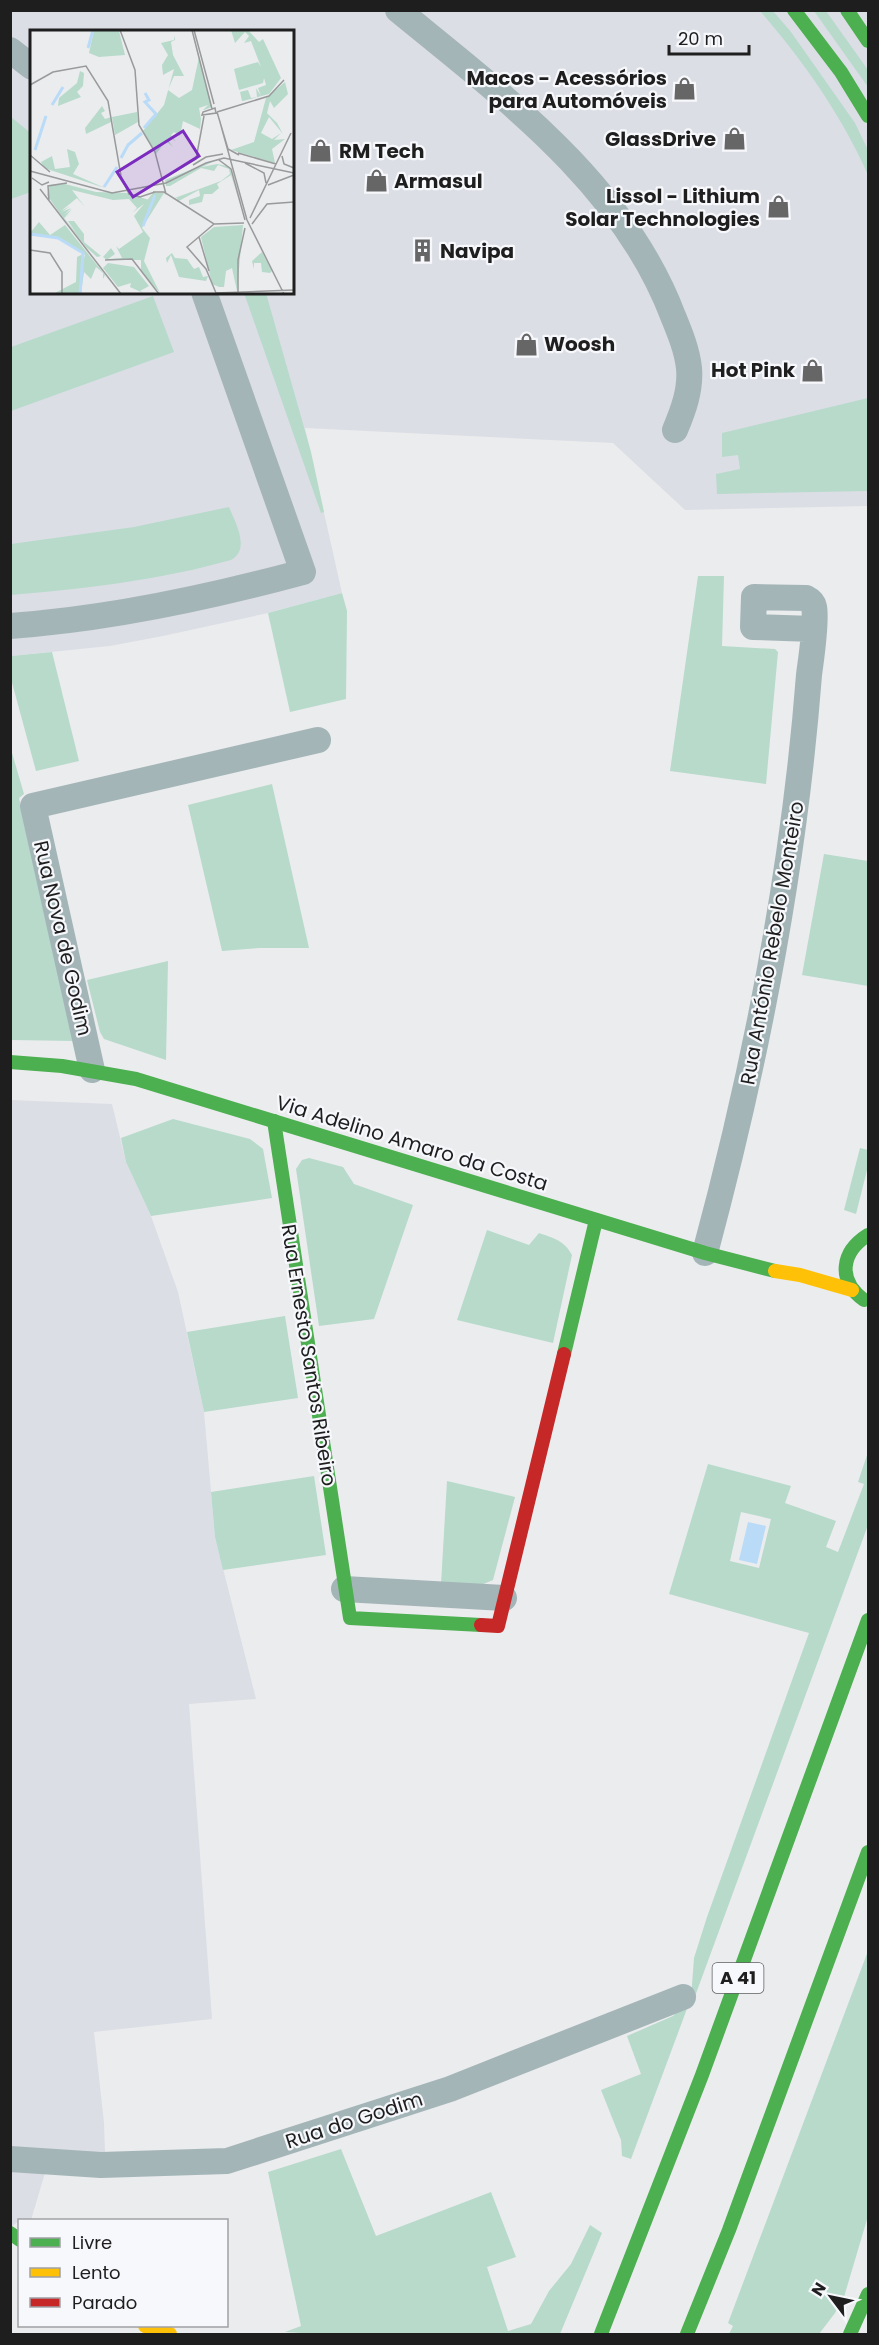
<svg xmlns="http://www.w3.org/2000/svg" width="879" height="2345" font-family="Poppins,sans-serif">
<style>
.built{fill:#dcdee5;fill-rule:evenodd}
.green{fill:#b7dacb;fill-rule:evenodd}
.water{fill:#badbf8}
.lines{fill:none;stroke-linecap:round;stroke-linejoin:round}
.street{stroke:#a4b5b8;stroke-width:26}
.fast{stroke:#4caf50;stroke-width:14}
.slow{stroke:#ffc107;stroke-width:14}
.jam{stroke:#c62828;stroke-width:14}
.labels{text-anchor:middle;stroke-width:4.5;stroke-linejoin:round;paint-order:stroke}
.shield{fill:#f7f8fc;stroke:#5f5f61;stroke-width:1.5}
.shield-label{font-size:18px;font-weight:bold;fill:#1e1e1f}
.poi-label{font-size:20px;font-weight:bold;fill:#1e1e1f;stroke:#f7f8fc;text-anchor:end}
.street-label{font-size:20px;fill:#1e1e1f;stroke:#f7f8fc}
.inset-river{fill:none;stroke:#badbf8;stroke-width:3}
.inset-road{fill:none;stroke:#999a9b;stroke-width:1.5}
.view{fill:#7b2cbf;fill-opacity:0.15;stroke:#7b2cbf;stroke-width:3}
.inset-edge{fill:none;stroke:#1e1e1f;stroke-width:3}
</style>
<rect width="100%" height="100%" fill="#ebecee"/>
<g class="built">
<path d="M11,11H868V506L685,510L613,443L305,428L342,593L268,613L163,636L110,646L11,656ZM32,32H292V292H32Z"/>
<polygon points="11,1100 112,1104 126,1162 151,1216 178,1292 204,1412 215,1537 256,1699 189,1704 212,2019 94,2032 104,2123 105,2152 47,2166 31,2220 20,2220 11,2227"/>
</g>
<g class="green">
<path d="M760,11H773L791,32L855,123L868,150V175C841,114 803,61 760,11Z"/>
<polygon points="814,11 826,11 868,70 868,87"/>
<polygon points="11,117 32,134 31,192 11,199"/>
<polygon points="244,293 266,293 311,452 324,512 321,513"/>
<polygon points="153,296 174,352 11,411 11,347"/>
<polygon points="868,398 868,491 717,494 716,474 740,469 738,455 722,457 722,433"/>
<path d="M229,507C235,522 251,549 231,560C160,580 84,589 11,595V544L134,527Z"/>
<polygon points="698,576 724,576 722,646 775,649 778,652 766,784 670,771"/>
<polygon points="342,593 347,611 346,699 290,712 268,613"/>
<polygon points="52,652 79,761 36,771 11,679 11,656"/>
<polygon points="10,746 24,794 19,798 75,1041 11,1040"/>
<polygon points="272,784 309,948 259,948 222,951 188,805"/>
<polygon points="824,854 868,861 868,986 802,975"/>
<polygon points="168,961 166,1060 104,1039 100,1032 87,980"/>
<polygon points="173,1119 250,1139 263,1149 272,1198 151,1216 126,1162 121,1138"/>
<polygon points="860,1148 868,1150 868,1166 856,1214 844,1210"/>
<polygon points="309,1158 343,1167 354,1184 413,1205 374,1319 319,1326 296,1169 302,1160"/>
<path d="M487,1230L529,1245L539,1233C553,1238 564,1240 572,1255L553,1343L457,1320Z"/>
<polygon points="285,1316 298,1398 204,1412 187,1332"/>
<path d="M868,1452V1525L694,1999L691,1998L631,2159L622,2156L621,2140L601,2090L641,2074L627,2036L673,2016L691,1998L694,1958L707,1917L809,1633L669,1594L708,1464L791,1486L785,1503L836,1521L826,1547L838,1552L864,1484L858,1482ZM741,1512L771,1519L759,1568L730,1561Z"/>
<polygon points="314,1476 326,1555 223,1570 215,1537 211,1492"/>
<polygon points="447,1481 515,1497 493,1580 481,1585 441,1584"/>
<polygon points="868,1951 868,2216 844,2297 835,2313 819,2334 729,2334 733,2326 728,2323"/>
<polygon points="341,2149 376,2236 491,2192 516,2257 487,2267 508,2331 531,2324 549,2291 571,2264 590,2225 602,2233 560,2334 318,2334 285,2332 301,2326 268,2172"/>
</g>
<polygon class="water" points="748,1522 766,1526 757,1564 739,1560"/>
<g class="lines">
<g class="street">
<path d="M398,10C504,97 623,184 673,316C680,333 687,350 689,368C691,390 683,411 675,430"/>
<polyline points="10,50 32,67"/>
<path d="M10,626C110,619 207,598 303,572L204,292"/>
<polyline points="92,1070 33,806 318,740"/>
<path d="M705,1253C756,1064 794,871 809,675C811,659 817,621 814,607C813,602 810,600 806,598L754,597L753,627L813,629"/>
<polyline points="344,1589 504,1598"/>
<polyline points="10,2159 101,2165 227,2161 450,2089 683,1997"/>
</g>
<g class="fast">
<polyline points="794,10 841,72 868,116"/>
<polyline points="847,10 868,41"/>
<polyline points="10,1062 62,1066 136,1079 705,1253 775,1271"/>
<polyline points="274,1121 350,1618 481,1625"/>
<path d="M864,1300C837,1280 841,1252 868,1235"/>
<polyline points="564,1354 596,1220"/>
<polyline points="10,2233 20,2240"/>
<polyline points="601,2334 702,2075 868,1620"/>
<polyline points="687,2334 729,2230 868,1852"/>
<polyline points="850,2334 868,2294"/>
</g>
<g class="slow">
<polyline points="775,1271 800,1275 852,1290"/>
<polyline points="145,2326 170,2334"/>
</g>
<polyline class="jam" points="481,1625 498,1626 564,1354"/>
</g>
<defs>
<symbol id="shop-bare" viewBox="-9 -9 18 18"><path d="M-5-2.5h2.3a2.7 3.5 0 0 1 5.4 0H5L5.5 6h-11ZM-1.5-2.5h3a1.5 2.3 0 0 0-3 0Z" fill="#666667" stroke="#f7f8fc" stroke-width="2.5" paint-order="stroke"/></symbol>
<symbol id="building-bare" viewBox="-9 -9 18 18"><path d="M-4-6H4V6H1V3H-1V6H-4ZM-2.5-4.3h1.7v1.8h-1.7ZM.8-4.3h1.7v1.8H.8ZM-2.5-1h1.7V.8h-1.7ZM.8-1h1.7V.8H.8Z" fill="#666667" stroke="#f7f8fc" stroke-width="2.5" paint-order="stroke"/></symbol>
</defs>
<g fill-rule="evenodd">
<use href="#shop-bare" x="668" y="72" width="33" height="33"/>
<use href="#shop-bare" x="718" y="122" width="33" height="33"/>
<use href="#shop-bare" x="304" y="134" width="33" height="33"/>
<use href="#shop-bare" x="360" y="164" width="33" height="33"/>
<use href="#shop-bare" x="762" y="190" width="33" height="33"/>
<use href="#building-bare" x="406" y="234" width="33" height="33"/>
<use href="#shop-bare" x="510" y="328" width="33" height="33"/>
<use href="#shop-bare" x="796" y="354" width="33" height="33"/>
</g>
<g class="labels">
<rect class="shield" x="712.5" y="1963" width="51" height="30" rx="4.5"/>
<g class="shield-label">
<text x="738" y="1984">A 41</text>
</g>
<g class="poi-label">
<text x="667" y="85">Macos - Acessórios<tspan x="667" dy="23">para Automóveis</tspan></text>
<text x="716" y="146">GlassDrive</text>
<text x="339" y="158" text-anchor="start">RM Tech</text>
<text x="394" y="188" text-anchor="start">Armasul</text>
<text x="760" y="203">Lissol - Lithium<tspan x="760" dy="23">Solar Technologies</tspan></text>
<text x="440" y="258" text-anchor="start">Navipa</text>
<text x="544" y="351" text-anchor="start">Woosh</text>
<text x="795" y="377">Hot Pink</text>
</g>
<g class="street-label">
<text transform="translate(63 938) rotate(77)" y="7">Rua Nova de Godim</text>
<text transform="translate(772 943) rotate(-80)" y="7">Rua António Rebelo Monteiro</text>
<text transform="translate(412 1143) rotate(17)" y="7">Via Adelino Amaro da Costa</text>
<text transform="translate(309 1355) rotate(81)" y="7">Rua Ernesto Santos Ribeiro</text>
<text transform="translate(354 2120) rotate(-18)" y="7">Rua do Godim</text>
</g>
</g>
<g transform="translate(30 30)">
<rect width="264" height="264" fill="#ebecee"/>
<path d="M64,0L89,1L95,25L69,27L59,23ZM201,0H218L229,12L233,9L251,48L239,64L213,71H212L210,62L218,60L221,68L227,67L226,58L231,66L228,58L236,55L234,48L233,53L209,60L204,39L228,32L231,37L221,11L214,13L219,6L215,2L205,13ZM145,5V10L141,12L143,25L154,46H144L138,60L149,68L162,60L169,27L182,77L174,80H173L178,75L169,78L171,89L169,111L170,99L153,91L150,106L144,102L141,105L146,112L140,107L138,110L143,117L136,111L126,124L113,101L134,75L144,39L133,45L132,35L138,25L131,13L144,10ZM50,41L54,43L53,56L47,62L51,67L28,76L29,68L47,53ZM255,52L258,64L244,78L240,71L237,83L247,93L253,104L239,87L231,103L242,109L251,103L244,110L255,109L242,119L245,133L201,120L224,112L236,68ZM72,76L75,81L71,83L75,89L81,87V92L56,104L55,98ZM107,82L108,92L85,105L82,87ZM37,119L45,122L49,134L43,144L75,158L14,138L11,132L22,126L25,139L40,137ZM193,127L136,154L172,137L187,134L197,136L200,139L210,174L201,145L187,154L189,158L182,164H174L172,172L159,175V170L170,166L169,160L147,172V168L142,169L191,151L200,144L199,139L188,135L184,141L171,138L140,156H136L135,150ZM35,154L66,162L97,163L119,170L102,183L107,178L99,169L83,170L42,160L55,177L47,168L31,181L40,176L32,182L41,178L34,185L42,179L35,187L44,181L34,188L47,204L38,191H44L54,204V212L71,226L67,227L56,217L31,185L17,165L20,155ZM123,163H134L112,198L120,208L114,231L130,263L111,241V230H77L73,227L81,218L85,224L78,229L92,228L86,216L89,219L113,202L104,186ZM9,192L20,205L35,195L75,245L73,249V243L66,237L61,249L54,242L51,264H23L46,252L47,227L53,224V232L55,225L30,208L0,203ZM213,195L207,261L202,238L196,241L194,257H189L182,254L171,207L184,197ZM232,222L242,241L240,243L232,242L231,233H224V239L222,231ZM142,223L145,228L157,229L164,239L169,237L173,247L178,246L176,251L149,247L141,225L137,233L136,228ZM78,233L104,237L119,256L110,261L115,264L100,257L101,253L88,257L73,238Z" fill="#b7dacb"/>
<path class="inset-river" d="M58,18L63,0M22,75L33,57M114,98L126,84L115,72L119,70L115,63M5,120L16,86M91,128L98,115L112,103M74,157L87,137M113,196L125,165M0,204L28,208L53,223L50,264"/>
<path class="inset-road" d="M90,0L105,40L109,95L125,122L136,164M162,0L182,79M164,0L184,74M0,55L23,42L56,36L78,71L91,146L99,164L110,167L125,162M185,78L186,83L172,85L173,82ZM187,82L239,66L254,50M187,82L198,119L209,125M190,92L217,190L254,264M208,123L246,134M0,125L20,142M252,126L254,134L264,138M189,130L201,139L215,190M215,133L234,143L236,153M163,135L176,127L193,124M0,141L82,163L136,153L176,133L194,128L264,143M2,148L12,155L19,152M134,148L166,129L174,86M238,155L264,145M10,159L91,264M123,162H134L184,194L214,193M19,171L18,156L37,153M220,188L261,103M264,191V242M184,194L157,217L176,239L186,263L264,260M222,194L237,174L264,172M169,207L179,241M0,220L20,223L32,242V264M75,230L102,229L129,264M208,264V230L215,198"/>
<path class="view" d="M153,101L169,126L103,167L87,142Z"/>
<rect width="264" height="264" class="inset-edge"/>
</g>
<rect width="879" height="2345" fill="none" stroke="#1e1e1f" stroke-width="24"/>
<rect x="18" y="2219" width="210" height="108" fill="#f7f8fc" stroke="#a0a1a4" stroke-width="1.5"/>
<rect x="30" y="2238" width="30" height="9" fill="#4caf50" stroke="#a0a1a4" stroke-width="1.5"/>
<text x="72" y="2249" font-size="18" fill="#1e1e1f">Livre</text>
<rect x="30" y="2268" width="30" height="9" fill="#ffc107" stroke="#a0a1a4" stroke-width="1.5"/>
<text x="72" y="2279" font-size="18" fill="#1e1e1f">Lento</text>
<rect x="30" y="2298" width="30" height="9" fill="#c62828" stroke="#a0a1a4" stroke-width="1.5"/>
<text x="72" y="2309" font-size="18" fill="#1e1e1f">Parado</text>
<g transform="translate(831 2297) rotate(302)" stroke="#f7f8fc" stroke-width="4.5" paint-order="stroke">
<path d="M0-4.5L10 22L0 15L-10 22Z" fill="#1e1e1f"/>
<text y="-9" font-size="16" font-weight="bold" text-anchor="middle" fill="#1e1e1f">N</text>
</g>
<path d="M669 45v9h80v-9" fill="none" stroke="#1e1e1f" stroke-width="3"/>
<text x="678" y="45" font-size="18" fill="#1e1e1f" stroke="#f7f8fc" stroke-width="4.5" paint-order="stroke">20 m</text>
</svg>
